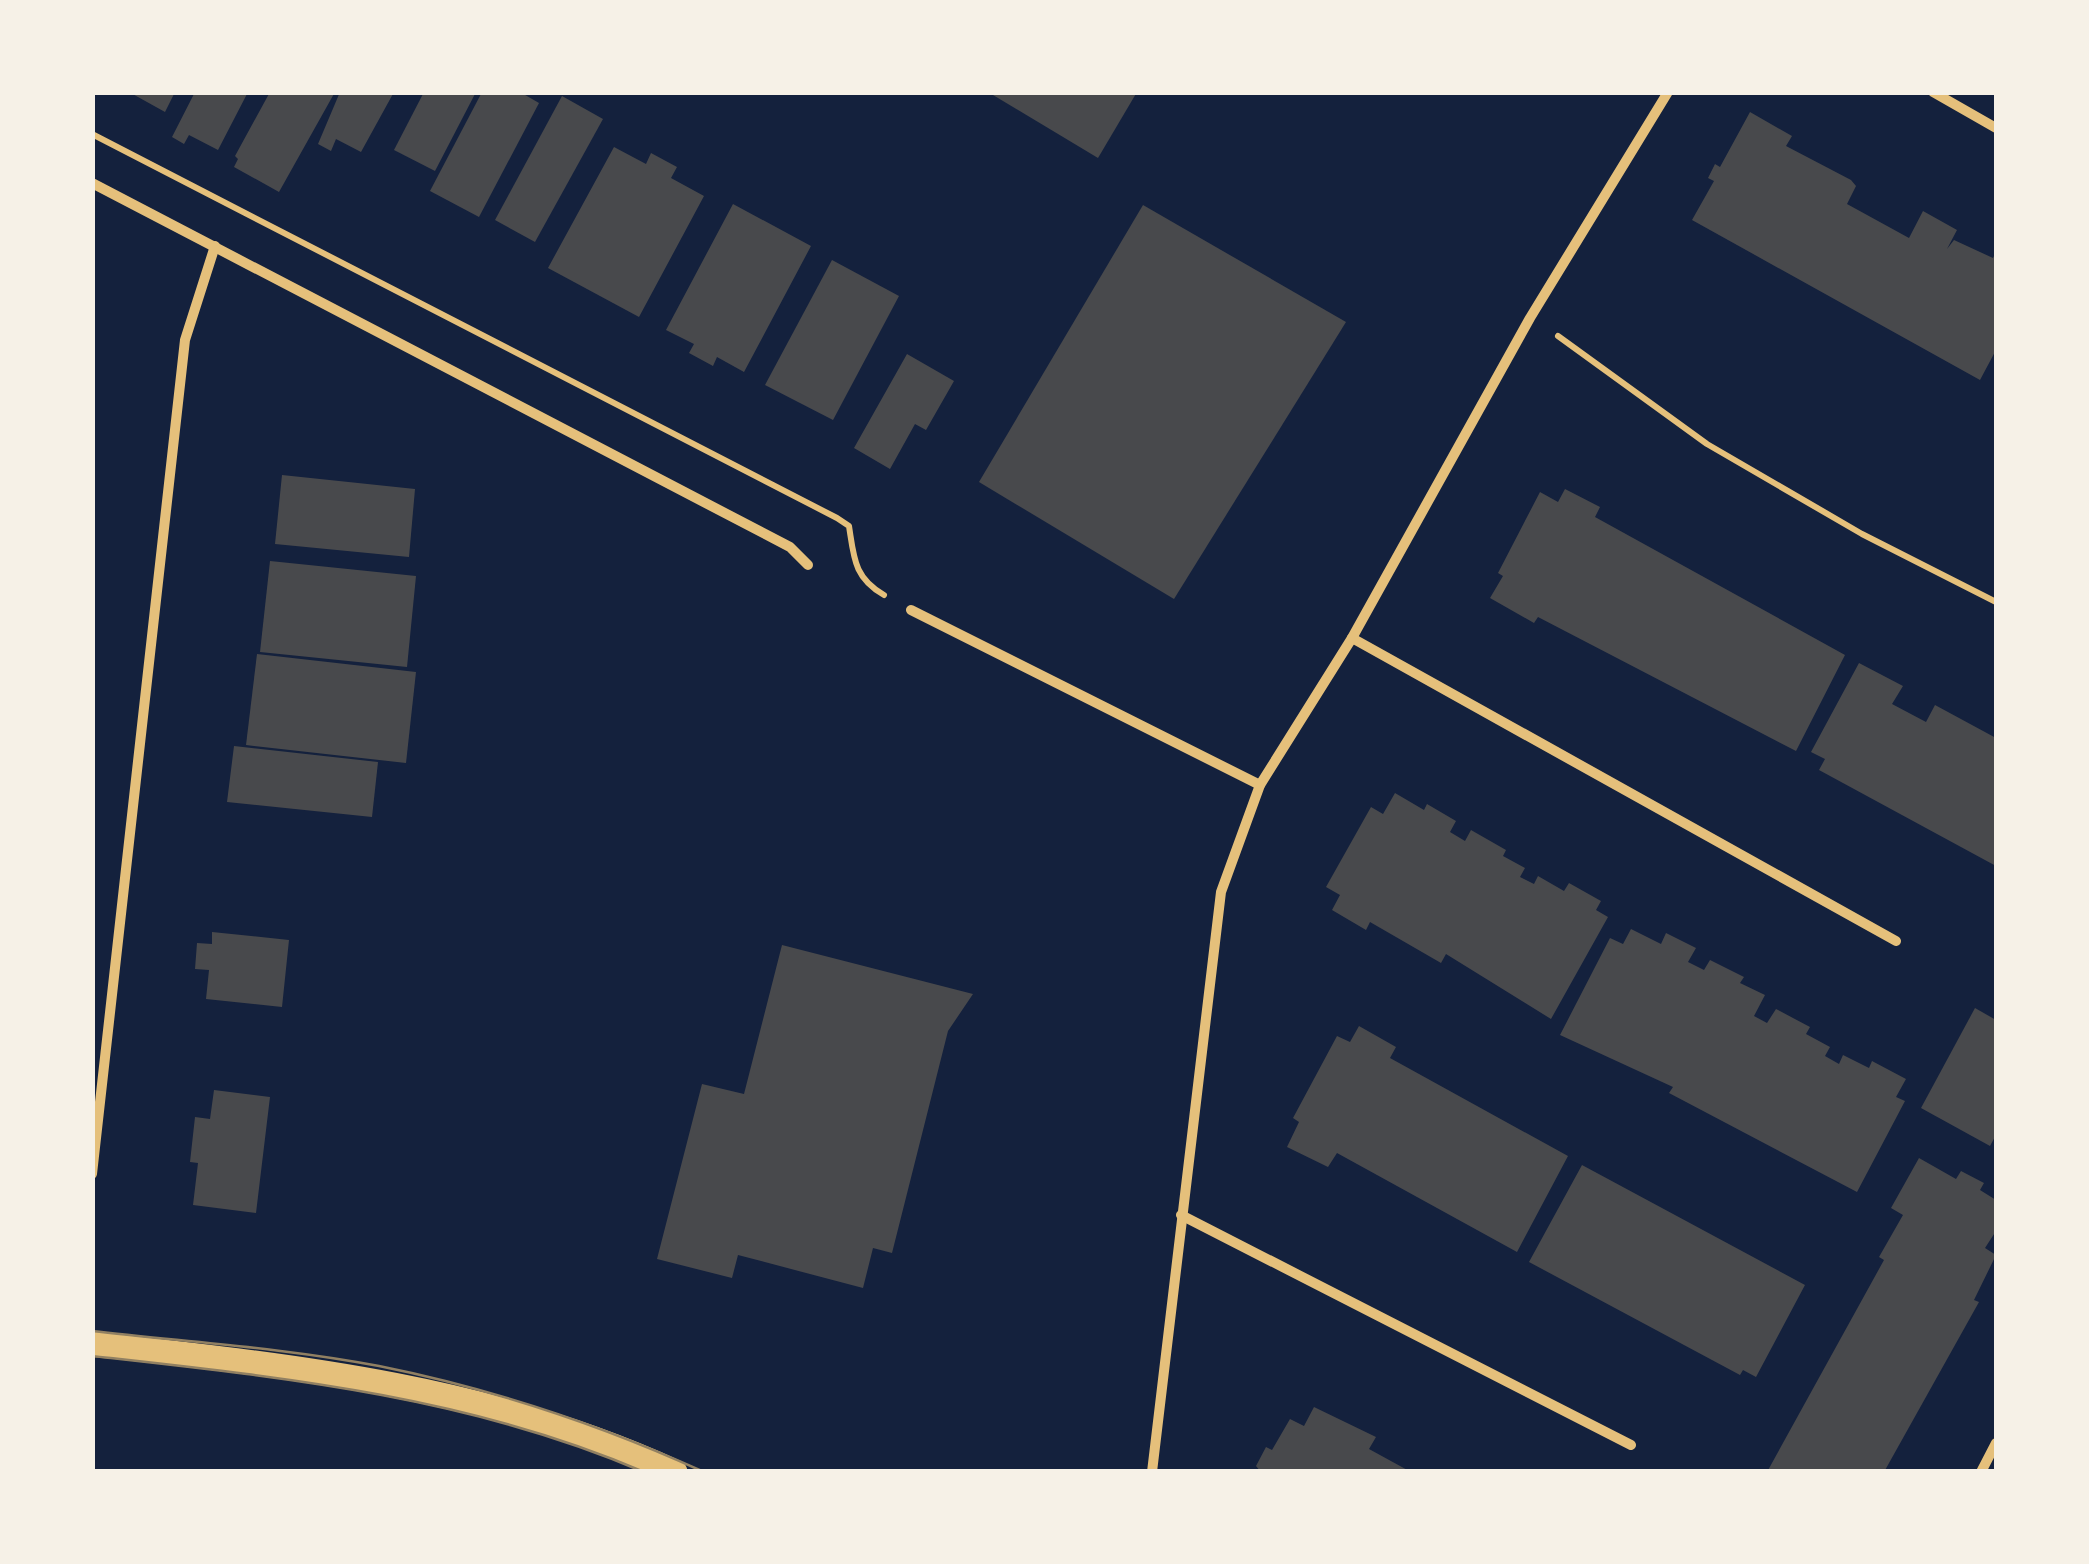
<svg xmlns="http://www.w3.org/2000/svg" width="2089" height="1564" font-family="'DM Sans',sans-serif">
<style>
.building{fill:#48494c}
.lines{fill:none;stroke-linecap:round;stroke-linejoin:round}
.path{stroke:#e5c07b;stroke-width:6}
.minor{stroke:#e5c07b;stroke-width:10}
.primary{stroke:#e5c07b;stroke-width:25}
.tram{stroke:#918062;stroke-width:2.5}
</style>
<rect width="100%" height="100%" fill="#14213d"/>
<g class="building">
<polygon points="129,92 175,92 165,112"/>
<polygon points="195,92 248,92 218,150 189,135 184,144 172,137"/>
<polygon points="270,92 335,92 279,192 234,167 238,159 235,156"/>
<polygon points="340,92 394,92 361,152 336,139 331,151 318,144"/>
<polygon points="424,92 476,92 435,171 394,150"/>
<polygon points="482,92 520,92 539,103 479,217 430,191"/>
<polygon points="988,92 1137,92 1098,158"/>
<polygon points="562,96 603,119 535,242 495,220"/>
<polygon points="1750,112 1792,136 1786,146 1851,180 1856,186 1847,204 1909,238 1923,211 1957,230 1947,249 1954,240 1993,258 1996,252 1996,350 1980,380 1692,220 1714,181 1708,178 1715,164 1720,167"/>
<polygon points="614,147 646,164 651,153 677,167 671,178 704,196 639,317 548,268"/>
<polygon points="733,204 811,246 744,372 717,357 713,366 689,353 694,344 666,330"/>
<polygon points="1143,205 1346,322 1174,599 979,482"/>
<polygon points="832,260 899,296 833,420 765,385"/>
<polygon points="907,354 954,381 926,430 915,424 890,469 854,448"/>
<polygon points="282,475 415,489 409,557 275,544"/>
<polygon points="1565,489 1600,507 1595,517 1845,655 1796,751 1538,617 1534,623 1490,598 1503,576 1498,573 1540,492 1558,502"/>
<polygon points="270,561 416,576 407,667 260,652"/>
<polygon points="257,654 416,672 406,763 246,745"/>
<polygon points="1859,663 1903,686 1892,704 1926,722 1935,705 1996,738 1996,866 1819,770 1825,759 1811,752"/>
<polygon points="234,746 378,762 372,817 227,802"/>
<polygon points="1395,793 1424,810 1427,804 1456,821 1450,832 1465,841 1471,830 1506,850 1503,856 1525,868 1520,877 1534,884 1538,876 1564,891 1569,883 1601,901 1596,910 1608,917 1551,1019 1446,954 1441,963 1370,922 1366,930 1332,910 1340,895 1326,887 1371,807 1383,814"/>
<polygon points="1631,929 1661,944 1666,933 1696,948 1688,962 1704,970 1710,960 1744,977 1740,983 1765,995 1754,1016 1767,1023 1776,1009 1810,1027 1806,1034 1830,1047 1825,1056 1839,1064 1843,1055 1869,1068 1872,1061 1906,1079 1896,1097 1905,1101 1857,1192 1669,1093 1673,1087 1560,1035 1610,938 1623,944"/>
<polygon points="212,932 289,940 282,1007 206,999 209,970 195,969 197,943 212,944"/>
<polygon points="782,945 973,994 948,1031 892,1253 873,1248 863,1288 738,1255 732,1278 657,1259 702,1084 744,1094"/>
<polygon points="1975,1008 1996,1020 1996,1135 1990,1146 1921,1108"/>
<polygon points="1359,1026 1396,1047 1390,1058 1568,1156 1517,1252 1337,1153 1328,1167 1287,1147 1299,1122 1293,1118 1337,1036 1350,1042"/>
<polygon points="214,1090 270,1097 256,1213 193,1205 198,1163 190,1162 195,1117 210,1119"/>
<polygon points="1919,1158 1956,1179 1961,1171 1984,1183 1980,1190 1996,1200 1996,1231 1985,1248 1996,1255 1974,1300 1979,1302 1884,1472 1767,1472 1884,1260 1879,1257 1903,1215 1891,1208"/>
<polygon points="1582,1165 1805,1285 1756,1377 1743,1370 1740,1375 1529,1262"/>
<polygon points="1314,1407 1376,1437 1369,1449 1411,1472 1261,1472 1256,1466 1266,1447 1272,1450 1290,1419 1304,1426"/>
</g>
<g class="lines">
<g class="path">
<path d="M92,134L837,518L849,526C854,558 854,578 884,595"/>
<polyline points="1558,336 1707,444 1862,534 1996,602"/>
</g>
<g class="minor">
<polyline points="1933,92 1996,128"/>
<polyline points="92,183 790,547 808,565"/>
<polyline points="911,610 1260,785"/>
<polyline points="1352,638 1896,941"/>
<polyline points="92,1174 185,340 215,246"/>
<polyline points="1181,1215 1631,1445"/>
<polyline points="1152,1472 1221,892 1260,785 1352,638 1530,318 1668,92"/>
<polyline points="1981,1472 1996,1443"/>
</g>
<path class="primary" d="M92,1344C291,1366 492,1387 675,1472"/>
<g class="tram">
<path d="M92,1331C188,1342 285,1348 379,1366C493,1389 599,1424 704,1472"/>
<path d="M92,1356C280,1377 468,1396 644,1472"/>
</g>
</g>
<rect width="2089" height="1564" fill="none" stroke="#f6f1e7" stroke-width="190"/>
</svg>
